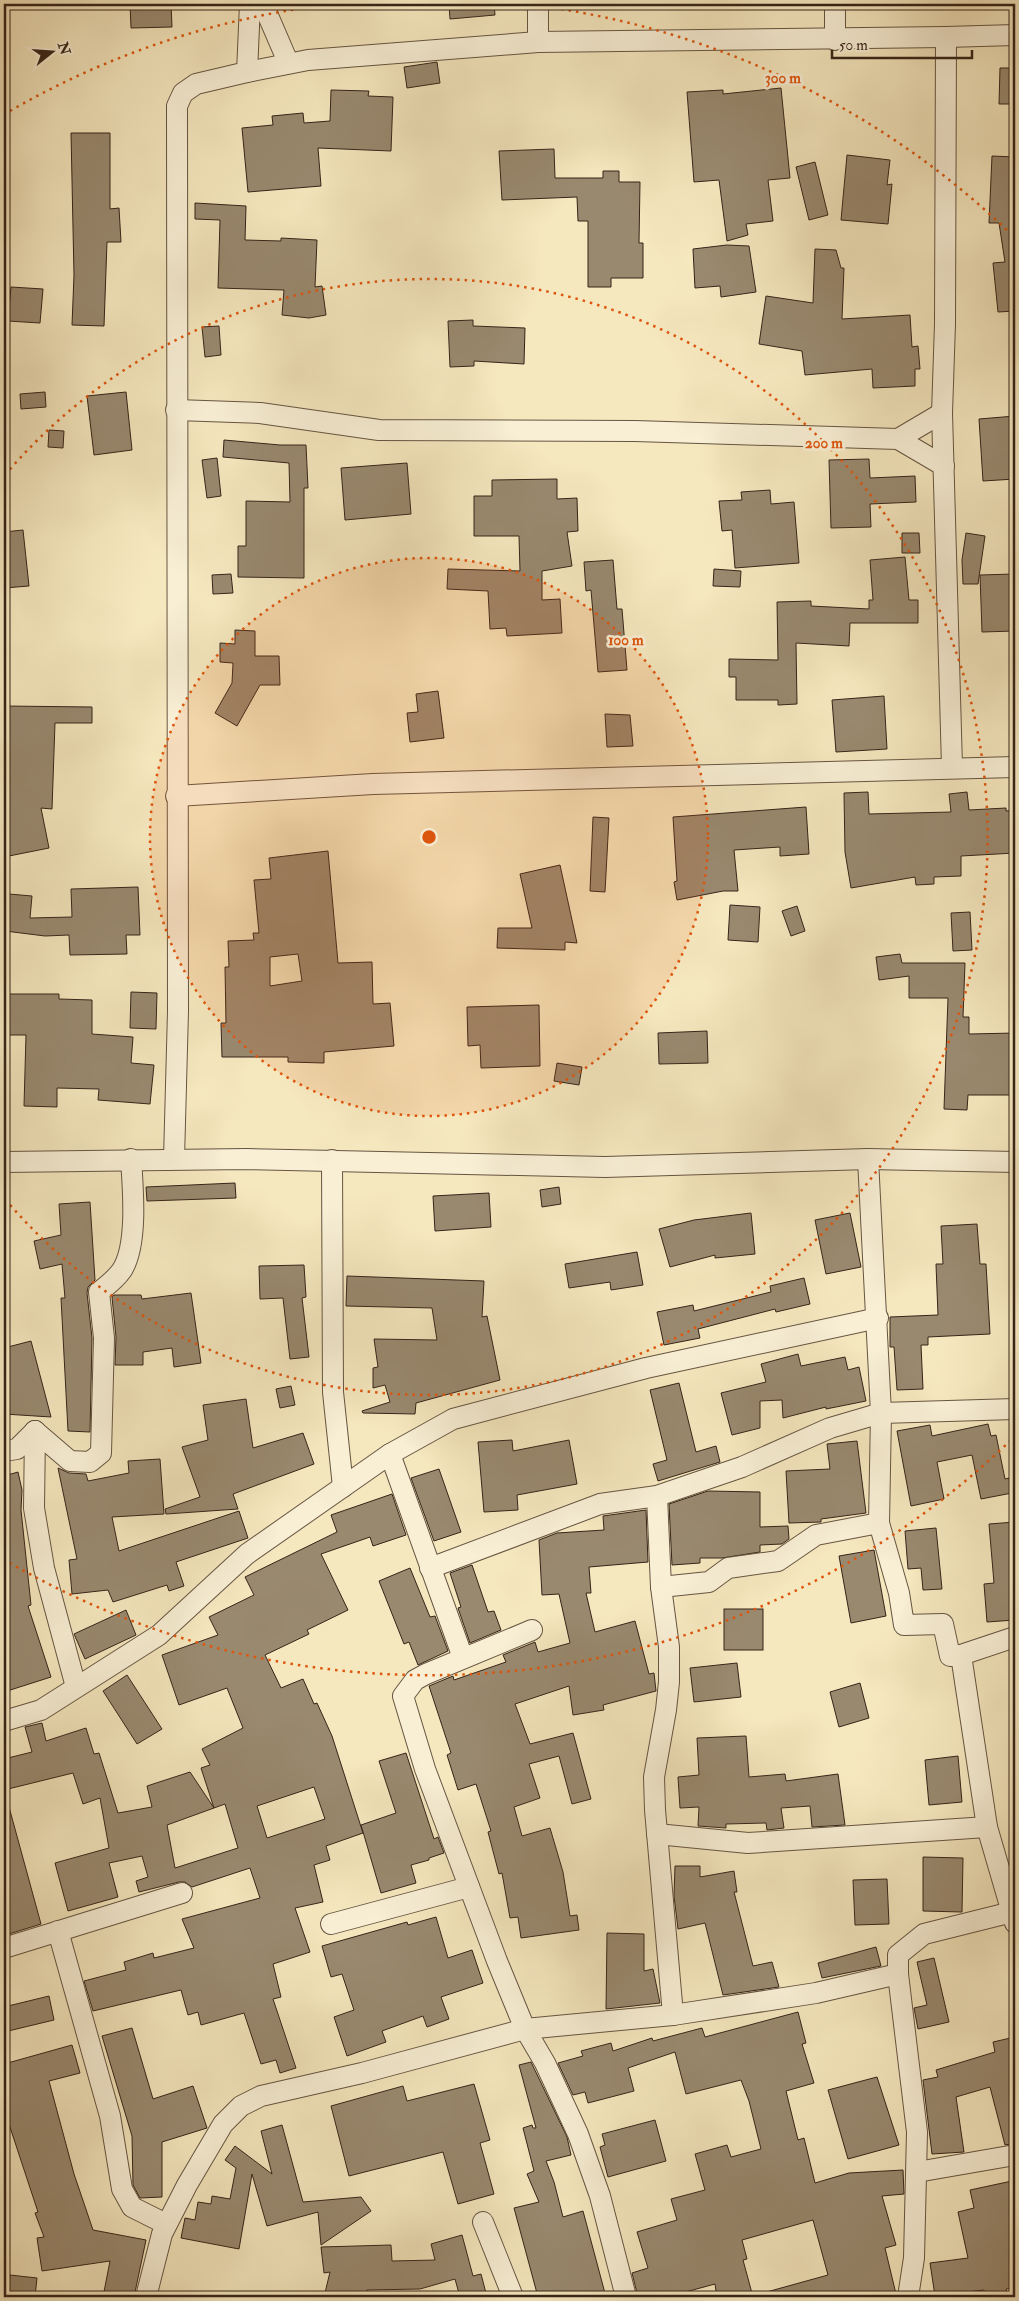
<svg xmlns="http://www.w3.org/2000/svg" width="1019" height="2301" font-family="'IM FELL Double Pica',serif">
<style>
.building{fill:#99896f;stroke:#362419;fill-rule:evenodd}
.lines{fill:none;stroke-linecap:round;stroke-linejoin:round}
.minor-casing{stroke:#665542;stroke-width:22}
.minor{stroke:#f8efd5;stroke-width:20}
.ring{fill:none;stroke:#df560d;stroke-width:2.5;stroke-dasharray:2.5 5}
.centre{fill:#df560d;stroke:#f8efd5;stroke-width:2.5}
.ring-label{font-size:15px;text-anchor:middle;font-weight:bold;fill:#df560d;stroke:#f8efd5;stroke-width:5;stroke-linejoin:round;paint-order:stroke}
</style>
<rect width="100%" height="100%" fill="#f5e7be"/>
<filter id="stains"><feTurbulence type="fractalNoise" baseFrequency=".004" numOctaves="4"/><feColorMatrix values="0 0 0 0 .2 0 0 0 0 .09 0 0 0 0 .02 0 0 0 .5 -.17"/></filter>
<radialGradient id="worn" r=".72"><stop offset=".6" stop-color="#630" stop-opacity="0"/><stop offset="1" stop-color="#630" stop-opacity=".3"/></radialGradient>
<g class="building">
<polygon points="130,4 171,4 172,27 131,28"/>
<polygon points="449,4 494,4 495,15 450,19"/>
<polygon points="437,62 440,83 407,88 404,67"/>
<polygon points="1000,68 1015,68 1015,104 999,104"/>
<polygon points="781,88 790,178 768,180 773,221 746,224 748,235 727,241 719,180 694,182 687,92 723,90 723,94"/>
<polygon points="331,90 369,91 368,96 393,97 391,151 318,148 321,186 248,192 242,128 273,125 272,116 303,113 304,123 330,121"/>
<polygon points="71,133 110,133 110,209 119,208 121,242 107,242 104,326 72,325 74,275"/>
<polygon points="554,149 555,178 603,178 603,171 619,171 619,182 640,182 639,243 643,243 643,278 611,278 611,287 588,287 588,221 578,221 577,197 502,200 499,151"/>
<polygon points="847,155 890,160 887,185 892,184 888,224 841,220"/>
<polygon points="992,156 1015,157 1015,311 998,312 993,263 1005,262 999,223 989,223"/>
<polygon points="815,162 828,215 809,220 796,167"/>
<polygon points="195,203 246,206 245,240 281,241 281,238 317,240 315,287 322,286 326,315 309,318 282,315 284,290 218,288 220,220 195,219"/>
<polygon points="727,245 749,246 756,292 721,297 720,286 695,288 693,249"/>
<polygon points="815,249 836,250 841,268 844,268 842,319 910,315 912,347 918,346 920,369 915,369 915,386 873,388 872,369 805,375 802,351 759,344 766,296 813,303"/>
<polygon points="11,287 43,289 40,323 8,321"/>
<polygon points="473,320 473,326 525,328 524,364 474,361 474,366 450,367 448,321"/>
<polygon points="219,326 221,355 205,357 202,327"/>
<polygon points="45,392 46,407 21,409 20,394"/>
<polygon points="126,392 132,450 94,455 87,396"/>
<polygon points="1015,416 1015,479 983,481 979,419"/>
<polygon points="49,430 64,431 63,448 48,447"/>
<polygon points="224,440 280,445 306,445 308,488 304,488 304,578 238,577 238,546 246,546 246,501 290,502 289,463 223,457"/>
<polygon points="217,458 221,496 207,498 202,460"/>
<polygon points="869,459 870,478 915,476 916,502 870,504 871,527 831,528 829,460"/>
<polygon points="407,463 411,514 345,520 341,468"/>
<polygon points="557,479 557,499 577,498 578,531 567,532 572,566 542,571 542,600 560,599 562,633 507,636 506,628 490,629 488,591 447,589 448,569 520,571 519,536 474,536 474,496 492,496 492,480"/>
<polygon points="770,490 771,504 794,502 799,563 735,568 732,530 722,531 719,501 742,500 741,492"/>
<polygon points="23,530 29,586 4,588 4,532"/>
<polygon points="902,533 919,533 920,553 902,553"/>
<polygon points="966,533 985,536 978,584 963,584 962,560"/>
<polygon points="905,557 909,600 918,600 918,623 850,623 849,646 796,643 797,704 778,705 778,700 736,700 736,677 729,677 729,659 778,660 777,602 811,601 811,606 869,609 869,600 873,600 870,560"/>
<polygon points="613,560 617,609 622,609 627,670 598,672 591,590 586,591 584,562"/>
<polygon points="714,569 741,571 740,587 713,586"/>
<polygon points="231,574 233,593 213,594 212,575"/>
<polygon points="1014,574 1015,631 982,632 980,575"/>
<polygon points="235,630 255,631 255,656 279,656 280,685 260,685 237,726 215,713 232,683 233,663 220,662 220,643 235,644"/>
<polygon points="438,691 444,738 410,742 407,713 418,712 416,694"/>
<polygon points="884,696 887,749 836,752 832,700"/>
<polygon points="4,706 92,707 92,723 55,723 52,809 41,808 49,848 9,856 4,830"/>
<polygon points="605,714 630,715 633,746 607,747"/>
<polygon points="868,792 869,814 951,812 949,794 967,792 969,810 1006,808 1006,811 1015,810 1015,853 961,856 961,876 934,877 934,884 916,885 915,877 851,888 845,852 844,793"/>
<polygon points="806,807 809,854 780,856 780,847 734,850 738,891 723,891 677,900 674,882 677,881 673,817"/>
<polygon points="593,817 609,818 605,892 590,891"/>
<path d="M328,851L338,963L372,962L373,1004L390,1003L394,1046L324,1052V1063L288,1062V1057H222L221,1023H226L225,967H229L228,941L254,940L253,933H259L254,880L271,879L269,858ZM298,954L302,981L270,986V957Z"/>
<polygon points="560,865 577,943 565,942 565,950 497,948 498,928 532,928 520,874"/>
<polygon points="138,887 140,935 126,935 127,954 70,955 69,935 45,936 5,931 9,894 32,896 30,918 72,917 71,889"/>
<polygon points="730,905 760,907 758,942 728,940"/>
<polygon points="797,906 805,931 791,936 782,911"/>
<polygon points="970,912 972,950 953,951 951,913"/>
<polygon points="900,954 902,963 965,963 963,1017 969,1017 969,1034 1015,1033 1015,1095 968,1095 967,1110 944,1109 948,998 909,998 909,976 879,980 876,957"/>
<polygon points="131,992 157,993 156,1029 130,1028"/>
<polygon points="4,994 59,994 59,999 92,1000 92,1034 133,1037 131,1063 154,1065 150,1104 98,1100 99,1089 57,1088 57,1107 24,1106 26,1035 4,1035"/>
<polygon points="539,1005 540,1066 481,1068 480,1045 468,1046 467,1007"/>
<polygon points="707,1031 708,1063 659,1064 658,1033"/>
<polygon points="557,1063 582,1067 579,1085 554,1081"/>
<polygon points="235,1183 236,1198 147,1201 146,1187"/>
<polygon points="559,1187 561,1204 542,1207 540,1190"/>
<polygon points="489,1193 491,1227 435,1231 433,1196"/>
<polygon points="90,1202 95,1280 88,1287 87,1293 92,1338 90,1432 68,1431 61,1298 65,1298 62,1264 40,1269 34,1241 61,1235 59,1204"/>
<polygon points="751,1213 755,1254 715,1258 715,1255 670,1267 659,1229 694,1220"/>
<polygon points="850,1213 861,1267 826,1274 815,1220"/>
<polygon points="977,1224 980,1264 986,1264 990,1334 928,1337 928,1345 921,1345 923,1389 897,1390 894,1347 890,1347 890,1317 938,1315 936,1264 943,1264 941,1226"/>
<polygon points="637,1252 643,1285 611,1290 610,1282 569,1288 565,1264"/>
<polygon points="304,1265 306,1297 302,1298 309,1357 290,1359 283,1298 260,1299 259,1266"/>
<polygon points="347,1276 484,1281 482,1317 487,1316 500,1380 416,1403 415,1414 363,1413 362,1411 390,1402 385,1385 373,1388 373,1368 378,1367 374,1339 437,1340 432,1308 346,1306"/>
<polygon points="804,1278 810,1304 776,1312 775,1309 698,1329 700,1338 664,1345 657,1312 693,1305 694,1311 771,1292 770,1286"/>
<polygon points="191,1293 201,1363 174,1367 172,1348 143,1352 143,1365 115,1365 116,1337 112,1297 114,1295 141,1295 142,1299"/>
<polygon points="31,1341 51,1417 4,1414 4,1348"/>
<polygon points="798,1354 801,1366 845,1357 848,1370 859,1367 866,1401 826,1409 826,1407 783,1418 782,1400 760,1401 760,1428 732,1435 721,1393 766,1382 761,1364"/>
<polygon points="679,1383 696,1452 716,1446 720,1462 658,1481 653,1464 667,1460 650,1390"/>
<polygon points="291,1386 295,1405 280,1408 276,1389"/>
<polygon points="246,1399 253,1448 303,1433 314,1464 233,1494 238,1509 166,1514 165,1509 200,1497 182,1447 208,1440 203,1405"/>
<polygon points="988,1424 991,1436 996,1435 1005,1479 1009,1478 1012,1493 981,1499 972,1455 937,1462 944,1499 911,1506 897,1431 930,1425 932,1436"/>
<polygon points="512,1440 513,1451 569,1440 577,1484 517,1495 518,1510 484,1512 478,1442"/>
<polygon points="857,1441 866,1513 821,1519 821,1522 789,1523 786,1471 830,1469 827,1444"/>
<polygon points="160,1459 164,1514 112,1517 119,1551 239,1511 248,1538 176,1562 184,1586 169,1591 167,1585 113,1602 108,1590 72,1594 69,1560 77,1559 58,1468 69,1473 86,1474 88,1481 129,1473 128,1461"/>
<polygon points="439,1469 461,1532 434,1541 411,1478"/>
<polygon points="18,1472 22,1490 21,1510 31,1605 28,1606 51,1677 4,1692 4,1476"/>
<polygon points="708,1491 760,1492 760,1527 788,1526 789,1539 782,1544 760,1545 760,1552 722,1558 700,1558 700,1563 672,1565 669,1504"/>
<path d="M392,1494L406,1535L373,1546L370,1537L321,1554L348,1610L307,1630L309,1634L265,1655L281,1688L303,1679L314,1704L317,1703L332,1736L363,1833L326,1846L330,1860L314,1865L323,1902L295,1908L310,1952L273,1964L281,1997L273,1999L296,2068L280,2073L276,2060L261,2064L244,2013L201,2025L198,2012L188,2015L181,1990L93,2011L84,1981L126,1970L124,1962L153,1953L154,1958L194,1948L182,1919L260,1898L250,1868L192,1887L185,1882H179L139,1892L136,1881L148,1877L142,1856L109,1863L118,1897L68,1911L55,1863L109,1848L100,1798L83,1804L73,1773L4,1790V1759L32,1752L25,1727L42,1723L46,1741L86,1728L94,1754L99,1753L118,1813L152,1807L147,1786L190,1772L214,1808L167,1825L175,1868L238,1848L225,1804L214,1808L201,1768L210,1765L202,1749L243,1728L227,1688L179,1705L162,1655L218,1635L209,1617L254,1595L245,1577L337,1532L331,1515ZM314,1787L325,1819L267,1838L257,1806Z"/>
<polygon points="646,1510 648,1562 589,1567 591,1593 586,1593 595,1632 635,1621 649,1674 654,1673 656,1691 603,1705 604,1710 573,1715 569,1686 515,1704 530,1744 573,1733 591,1799 572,1804 559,1756 529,1764 540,1798 514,1807 522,1836 550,1828 563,1872 570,1916 577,1915 579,1930 521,1938 518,1917 510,1918 502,1873 499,1874 488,1832 491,1831 476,1784 458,1790 447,1755 451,1753 429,1686 453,1676 454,1680 506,1662 503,1655 535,1642 538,1652 570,1643 559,1594 542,1595 539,1540 557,1533 604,1530 603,1516"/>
<polygon points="1015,1522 1015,1620 987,1622 984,1584 994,1583 989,1524"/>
<polygon points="936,1528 942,1589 923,1590 921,1568 908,1569 905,1531"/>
<polygon points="874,1550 886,1616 851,1623 839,1556"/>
<polygon points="472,1565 488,1612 494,1611 501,1630 470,1643 458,1608 461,1607 450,1573"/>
<polygon points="410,1568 430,1617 435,1616 448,1651 418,1665 409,1642 404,1644 379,1581"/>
<rect x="724" y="1609" width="39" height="41"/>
<polygon points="126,1610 136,1635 85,1659 74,1634"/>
<polygon points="737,1663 741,1697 694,1702 690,1668"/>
<polygon points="127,1675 162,1729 137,1744 103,1691"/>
<polygon points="860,1683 869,1718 839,1727 830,1692"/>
<polygon points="746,1736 749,1777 785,1774 786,1781 838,1774 845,1825 812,1827 810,1806 781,1808 784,1828 767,1830 766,1823 726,1824 726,1828 698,1826 699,1807 680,1808 678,1777 699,1775 697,1738"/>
<polygon points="406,1753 434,1839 438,1837 444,1853 429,1858 429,1860 411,1865 416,1883 381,1893 361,1825 396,1813 379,1761"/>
<polygon points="958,1756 962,1802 929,1805 925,1760"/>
<polygon points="9,1807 41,1924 9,1934 4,1914 4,1808"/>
<polygon points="923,1857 963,1858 962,1912 923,1911"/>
<polygon points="675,1866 700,1866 700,1877 734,1871 737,1892 734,1892 753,1966 772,1962 779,1987 723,1995 705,1923 678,1929 674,1896"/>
<polygon points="887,1879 889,1924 855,1925 853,1880"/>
<polygon points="436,1917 448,1958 472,1950 483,1983 441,1997 449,2019 427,2027 423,2016 382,2031 386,2042 347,2056 334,2017 354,2010 342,1974 331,1977 322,1946 407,1922 408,1925"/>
<polygon points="607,1933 644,1934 644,1971 653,1969 660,2003 606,2009"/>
<polygon points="876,1947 881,1966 822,1978 818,1963"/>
<polygon points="934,1958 949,2022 918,2029 914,2008 927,2005 917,1962"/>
<polygon points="49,1996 54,2020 4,2032 4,2007"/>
<polygon points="798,2012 806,2043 802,2044 814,2083 786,2091 798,2140 804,2138 815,2183 849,2173 903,2170 904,2194 882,2196 896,2245 885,2248 896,2294 886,2297 764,2297 763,2293 828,2275 813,2220 742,2240 747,2259 743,2260 753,2297 717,2297 715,2284 667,2297 638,2297 632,2273 648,2268 637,2232 677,2220 671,2199 705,2190 695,2154 727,2145 731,2157 761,2149 749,2101 741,2080 686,2094 675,2052 628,2068 634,2091 588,2103 585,2092 573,2095 558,2063 583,2056 581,2051 611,2043 613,2051 652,2038 653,2041 702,2028 705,2037"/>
<polygon points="132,2028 153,2099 193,2086 207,2128 162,2142 162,2197 140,2198 133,2185 132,2136 102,2036"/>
<polygon points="1015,2037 1015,2143 1005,2145 990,2087 956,2097 964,2152 932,2154 923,2080 938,2077 936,2070 995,2052 993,2042"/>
<polygon points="72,2045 80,2073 49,2081 74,2174 93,2230 146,2240 134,2297 103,2297 110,2261 42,2271 37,2238 44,2237 35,2213 38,2212 4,2109 4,2064"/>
<polygon points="531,2062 567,2137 571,2155 546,2161 554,2182 563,2217 583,2211 606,2297 538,2297 514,2208 539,2202 527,2174 534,2171 523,2128 532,2125 533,2128 536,2128 519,2065"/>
<polygon points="877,2077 899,2145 848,2159 828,2090"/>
<polygon points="474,2084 490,2140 480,2143 494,2194 458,2204 443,2152 349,2176 331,2106 403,2086 407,2101"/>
<polygon points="655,2120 666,2161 608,2177 600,2147 605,2145 602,2134"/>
<polygon points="282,2125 303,2202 361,2197 371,2211 321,2245 318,2212 267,2226 252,2174 239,2249 181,2238 185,2218 195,2220 198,2202 211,2204 212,2196 230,2199 236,2168 225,2160 235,2146 272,2174 261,2131"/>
<polygon points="1012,2181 1015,2196 1015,2288 1006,2289 1008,2297 986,2297 984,2290 935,2296 930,2263 968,2258 958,2212 974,2208 970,2190"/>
<polygon points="462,2235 473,2276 481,2274 487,2297 460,2297 455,2279 420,2289 367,2290 365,2297 324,2297 330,2272 324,2273 321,2247 391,2245 392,2261 435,2260 431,2244"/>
<polygon points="10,2275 37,2278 35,2297 8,2297"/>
</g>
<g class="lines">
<defs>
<g id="minor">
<polyline points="263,4 288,62"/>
<polyline points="538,4 538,42"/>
<polyline points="835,40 835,4"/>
<polyline points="247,72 308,60 538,42 946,37"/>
<polyline points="176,410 260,413 379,430 635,431 898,439 944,466"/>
<polyline points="898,439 942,413"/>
<polyline points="952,767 942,413 945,324 946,37 1015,35"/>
<polyline points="176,796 373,784 1015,767"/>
<polyline points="174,1159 178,1011 177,106 183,93 196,84 247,72 250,4"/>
<polyline points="868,1159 881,1413 879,1523 899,1593 904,1625 943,1624 950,1656 961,1655 987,1827 1015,1923"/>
<polyline points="332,1160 333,1392 343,1487"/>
<polyline points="4,1162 247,1159 605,1167 868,1159 1015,1162"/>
<path d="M35,1431L70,1461L90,1462L101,1453L104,1338L99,1292C108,1285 116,1279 122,1270C138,1245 133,1189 131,1159"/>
<polyline points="35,1431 34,1508 44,1568 76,1687"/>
<polyline points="4,1451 17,1449 35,1431"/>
<polyline points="390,1454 463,1658"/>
<polyline points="657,1496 661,1587 669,1647 669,1682 666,1710 654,1777 655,1810 673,2015"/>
<polyline points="430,1568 600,1504 657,1496 742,1467 830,1428 881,1413 1015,1409"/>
<polyline points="661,1587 709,1582 728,1568 778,1561 816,1535 879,1523"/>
<polyline points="532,1630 426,1674 415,1680 403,1696 425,1769 497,1961 525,2029 545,2063 578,2134 600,2196 626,2297"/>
<polyline points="961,1655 1015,1637"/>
<polyline points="4,1721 41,1710 159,1635 247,1554 390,1454 453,1419 646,1368 878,1318"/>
<polyline points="657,1834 748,1843 987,1827"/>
<polyline points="331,1924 469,1887"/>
<polyline points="58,1931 110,2116 122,2189 132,2207 166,2224"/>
<polyline points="4,1948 182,1893"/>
<polyline points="917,2172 1015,2155"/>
<polyline points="483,2222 513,2297"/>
<polyline points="146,2297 162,2234 187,2185 223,2124 241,2106 261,2096 362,2073 525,2029 673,2015 816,1993 898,1974"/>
<polyline points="908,2297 914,2258 917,2132 898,1974 898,1955 924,1934 1012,1912"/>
</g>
</defs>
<use href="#minor" class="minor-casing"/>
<use href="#minor" class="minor"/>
</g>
<circle cx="429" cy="837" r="279" fill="#df560d" fill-opacity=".12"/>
<g class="ring">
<circle cx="429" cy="837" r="279"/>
<path d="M5 475A558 558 0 1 1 5 1199"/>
<path d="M1011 1440A838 838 0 0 1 10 1563M10 111A838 838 0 0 1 334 4M524 4A838 838 0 0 1 1011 234"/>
</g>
<circle cx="429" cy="837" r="8" class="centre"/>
<g class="ring-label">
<text x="783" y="83">300 m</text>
<text x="824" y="448">200 m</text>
<text x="626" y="645">100 m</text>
</g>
<rect width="1019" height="2301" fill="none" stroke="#f5e7be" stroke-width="20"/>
<rect x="5" y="5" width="1009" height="2291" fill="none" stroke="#362419" stroke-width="2.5"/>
<rect x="10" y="10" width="999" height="2281" fill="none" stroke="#362419"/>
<g transform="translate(52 52) rotate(73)" stroke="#f8efd5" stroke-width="4" paint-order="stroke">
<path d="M0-4L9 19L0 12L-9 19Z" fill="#362419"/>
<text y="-8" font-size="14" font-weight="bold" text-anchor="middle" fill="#362419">N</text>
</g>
<path d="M832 50v8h140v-8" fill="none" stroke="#362419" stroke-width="2.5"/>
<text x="839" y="50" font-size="15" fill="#362419" stroke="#f8efd5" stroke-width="4" paint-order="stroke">50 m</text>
<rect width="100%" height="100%" filter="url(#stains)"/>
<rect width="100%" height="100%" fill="url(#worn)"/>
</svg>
